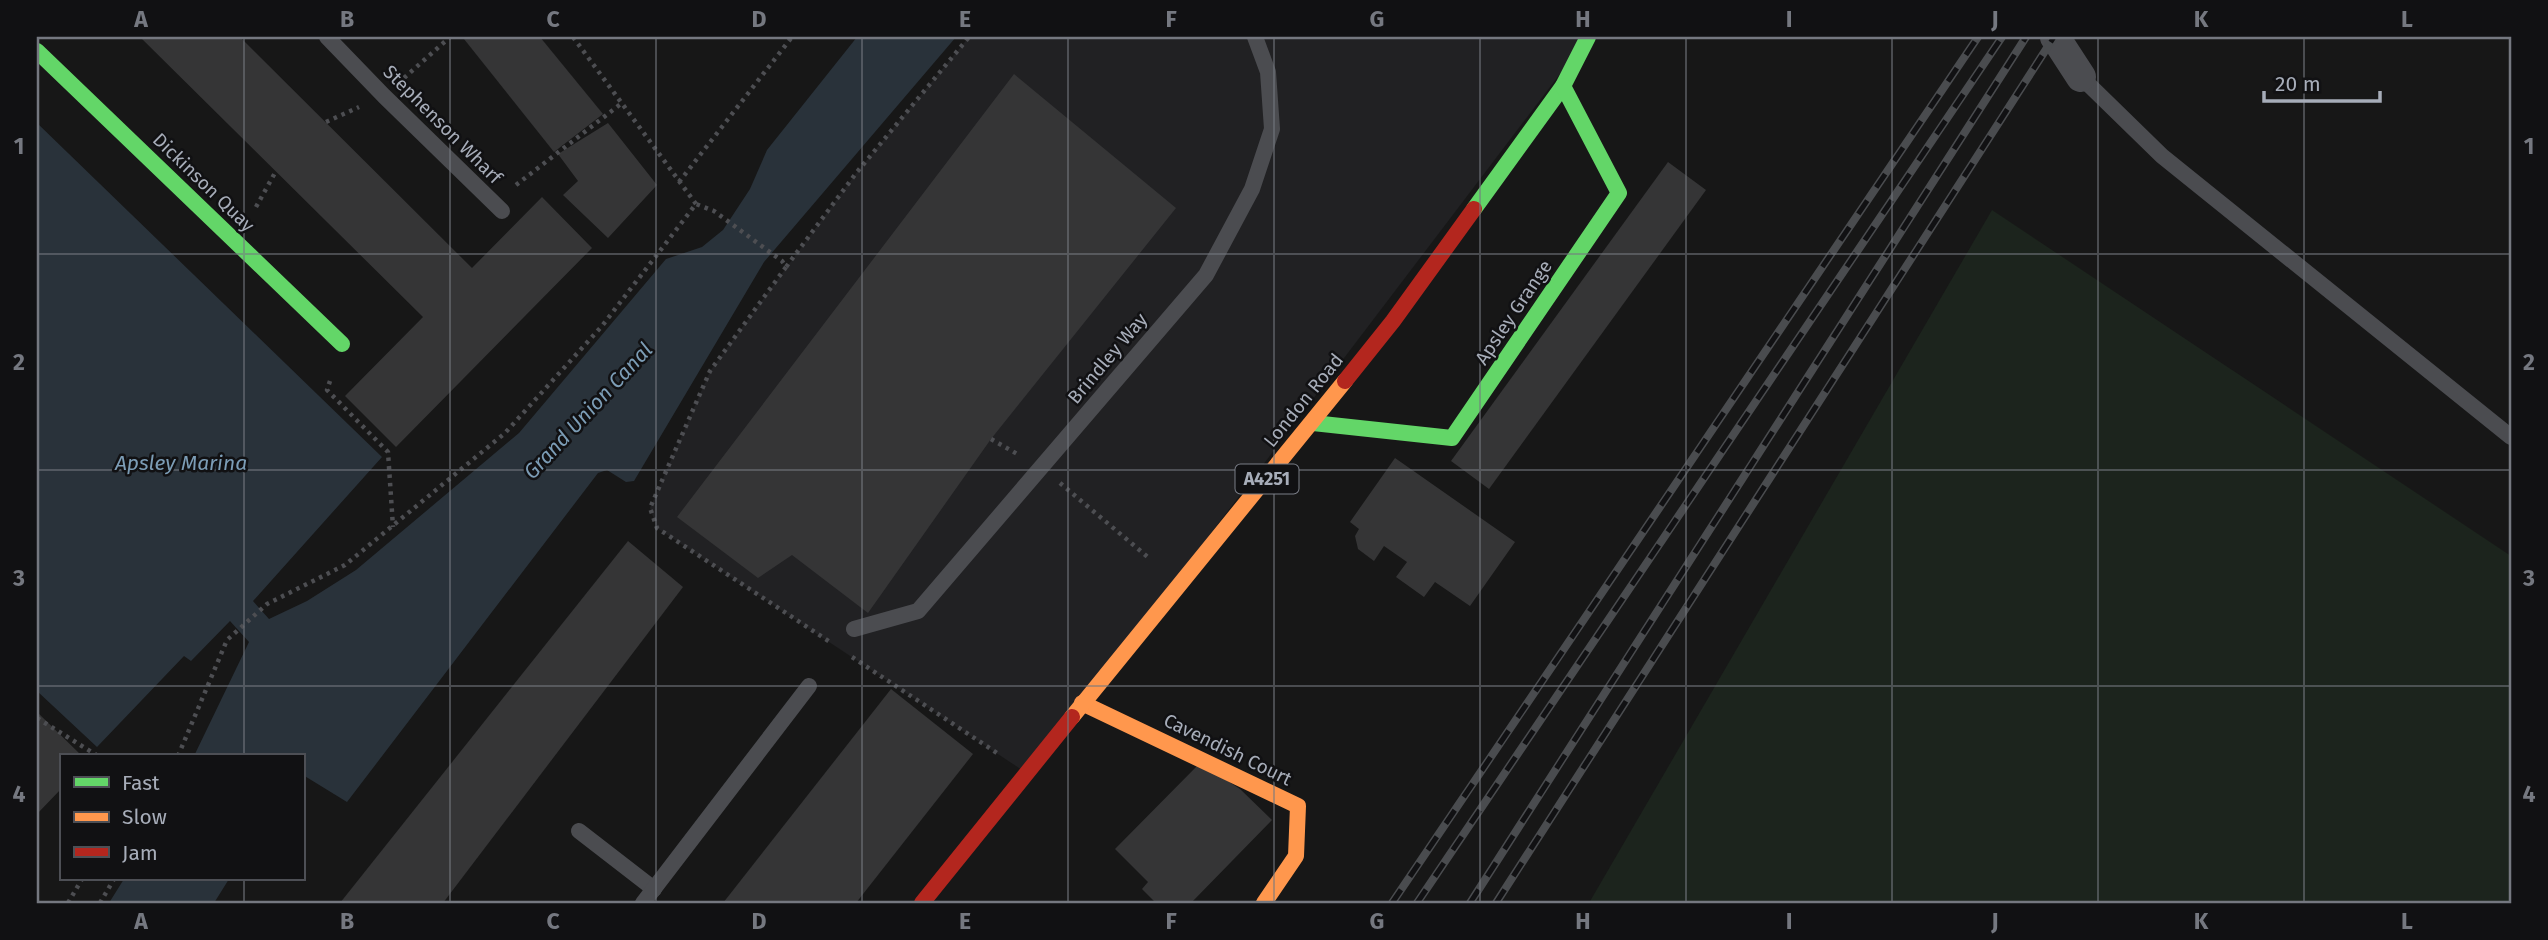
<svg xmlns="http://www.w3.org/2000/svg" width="2548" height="940" font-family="'Fira Sans',sans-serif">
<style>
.built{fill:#212123}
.green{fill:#1c241d}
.water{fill:#29323a}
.building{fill:#353536}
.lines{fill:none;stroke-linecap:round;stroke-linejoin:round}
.path{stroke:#4d4e52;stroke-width:4.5;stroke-dasharray:3.5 5;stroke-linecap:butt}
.lane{stroke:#4b4c50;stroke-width:16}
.street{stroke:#4b4c50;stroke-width:30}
.fast{stroke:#63d668;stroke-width:16}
.slow{stroke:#ff974d;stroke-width:16}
.jam{stroke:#b3261e;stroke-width:16}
.rail-casing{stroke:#4a4c4f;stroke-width:8}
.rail{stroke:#111113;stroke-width:5;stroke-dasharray:16;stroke-linecap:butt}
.grid{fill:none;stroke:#757880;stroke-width:2;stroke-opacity:0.55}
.labels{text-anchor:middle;stroke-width:5;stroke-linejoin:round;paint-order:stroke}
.shield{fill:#111113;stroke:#7a7e87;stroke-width:2}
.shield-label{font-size:18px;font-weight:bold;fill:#a7adb9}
.street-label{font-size:19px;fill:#a7adb9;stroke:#111113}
.water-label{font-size:21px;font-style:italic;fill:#7c9db6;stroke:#111113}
.neatline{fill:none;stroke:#757880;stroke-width:2.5}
.grid-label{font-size:23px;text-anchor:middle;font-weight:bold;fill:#757880}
</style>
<rect width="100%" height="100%" fill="#171717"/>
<polygon class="built" points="969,37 1588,37 1028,774 657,528 650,508 710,371 857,172"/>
<polygon class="green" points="1992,210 2511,556 2511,903 1589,903"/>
<g class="water">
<polygon points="857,37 956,37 764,262 634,481 626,482 607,470 598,473 347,802 303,775 303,756 194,756 249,642 230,621 191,661 184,656 97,747 37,691 37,123 382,457 253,601 269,619 307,601 356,570 519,433 666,259 702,247 723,230 750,189 767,150"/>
<polygon points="124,879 229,879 214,903 109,903"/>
</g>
<g class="building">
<polygon points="140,37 240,37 472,268 542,197 592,248 396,447 345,396 423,317"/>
<polygon points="468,37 540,37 603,114 554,152 464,39"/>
<polygon points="1014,74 1176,208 991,439 868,613 792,555 758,578 677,517"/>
<polygon points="608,123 657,185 608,238 563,195 578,181 558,154"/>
<polygon points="1668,162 1706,190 1489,489 1451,461"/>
<polygon points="1395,458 1515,542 1470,606 1435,582 1424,597 1396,577 1407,562 1384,546 1374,561 1358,549 1355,536 1359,529 1350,522"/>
<polygon points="628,541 683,587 443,903 340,903"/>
<polygon points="891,689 973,754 856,903 723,903"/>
<polygon points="37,712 82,756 61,756 61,789 37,814"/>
<polygon points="1200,763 1240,789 1272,820 1191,903 1156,903 1142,889 1148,882 1115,849"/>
</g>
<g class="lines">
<g class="path">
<polyline points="573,37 696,204"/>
<polyline points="404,78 450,37"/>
<polyline points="326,122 359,107"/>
<polyline points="679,182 792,37"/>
<polyline points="516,185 622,103"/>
<polyline points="256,207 276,171"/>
<polyline points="786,267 710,371 650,508 657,528 830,642"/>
<polyline points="330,381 327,390 388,452 393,527"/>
<polyline points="991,439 1019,455"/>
<polyline points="1060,483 1150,559"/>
<polyline points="852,657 997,753"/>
<polyline points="37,718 98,756"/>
<polyline points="178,756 227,640 267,604 345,565 505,433 602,326 696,204 714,211 782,261 786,267 857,172 969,37"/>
<polyline points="68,903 82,879"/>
<polyline points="100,903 114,879"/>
</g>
<g class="lane">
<polyline points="327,37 384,96 502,211"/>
<polyline points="2081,77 2162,156 2511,437"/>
<polyline points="854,629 918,611 1206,275 1252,189 1272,129 1268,72 1255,37"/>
<polyline points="579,831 654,889"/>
<polyline points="643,903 809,686"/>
</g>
<polyline class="street" points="2055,37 2081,77"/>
<g class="fast">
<polyline points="37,51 342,344"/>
<polyline points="1474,209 1563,86 1588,37"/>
<polyline points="1313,423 1452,438 1619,193 1563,86"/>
</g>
<g class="slow">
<polyline points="1082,703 1298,806 1296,856 1264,903"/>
<polyline points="1072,717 1345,381"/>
</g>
<g class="jam">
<polyline points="1345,381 1393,321 1474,209"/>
<polyline points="922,903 1072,717"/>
</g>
<defs>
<g id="rail">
<polyline points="1392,903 1978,37"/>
<polyline points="1417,903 2002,37"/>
<polyline points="1470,903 2026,37"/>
<polyline points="1496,903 2054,37"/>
</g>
</defs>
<use href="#rail" class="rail-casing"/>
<use href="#rail" class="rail"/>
</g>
<path class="grid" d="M244,37V756M450,37V903M656,37V903M862,37V903M1068,37V903M1274,37V903M1480,37V903M1686,37V903M1892,37V903M2098,37V903M2304,37V903M37,254H2511M37,470H2511M37,686H2511M244,879V903"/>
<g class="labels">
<rect class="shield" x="1235.5" y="464.5" width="63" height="29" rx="5"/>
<g class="shield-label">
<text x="1267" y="485">A4251</text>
</g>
<g class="street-label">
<text transform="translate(443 124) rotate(45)" y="7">Stephenson Wharf</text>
<text transform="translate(204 182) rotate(44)" y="7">Dickinson Quay</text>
<text transform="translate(1513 312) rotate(-56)" y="7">Apsley Grange</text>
<text transform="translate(1107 358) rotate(-50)" y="7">Brindley Way</text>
<text transform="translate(1303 400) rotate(-51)" y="7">London Road</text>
<text transform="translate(1228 749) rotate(26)" y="7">Cavendish Court</text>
</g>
<g class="water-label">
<text transform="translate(588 411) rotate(-47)" y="7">Grand Union Canal</text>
<text x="181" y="470">Apsley Marina</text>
</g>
</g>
<rect width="2548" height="940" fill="none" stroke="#111113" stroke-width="77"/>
<rect x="60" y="754" width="245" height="126" fill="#111113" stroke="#4d4f55" stroke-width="2"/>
<rect x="74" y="777" width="35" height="10" fill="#63d668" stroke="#4d4f55" stroke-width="2"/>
<text x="122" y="790" font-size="21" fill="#a7adb9">Fast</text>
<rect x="74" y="812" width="35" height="10" fill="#ff974d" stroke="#4d4f55" stroke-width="2"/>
<text x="122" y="824" font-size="21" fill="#a7adb9">Slow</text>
<rect x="74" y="847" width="35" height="10" fill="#b3261e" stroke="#4d4f55" stroke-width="2"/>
<text x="122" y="860" font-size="21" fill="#a7adb9">Jam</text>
<path d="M2264 91v10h116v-10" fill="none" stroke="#a7adb9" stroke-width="3.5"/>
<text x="2275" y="91" font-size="21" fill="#a7adb9" stroke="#111113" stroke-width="5" paint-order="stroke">20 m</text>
<rect x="38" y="38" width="2472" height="864" class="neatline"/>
<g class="grid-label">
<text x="141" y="27">A</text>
<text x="347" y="27">B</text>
<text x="553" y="27">C</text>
<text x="759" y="27">D</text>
<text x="965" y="27">E</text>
<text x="1171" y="27">F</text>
<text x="1377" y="27">G</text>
<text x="1583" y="27">H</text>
<text x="1789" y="27">I</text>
<text x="1995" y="27">J</text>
<text x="2201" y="27">K</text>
<text x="2407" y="27">L</text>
<text x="19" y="154">1</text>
<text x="2529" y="154">1</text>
<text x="19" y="370">2</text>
<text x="2529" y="370">2</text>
<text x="19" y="586">3</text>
<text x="2529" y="586">3</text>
<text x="19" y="802">4</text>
<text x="2529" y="802">4</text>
<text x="141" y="929">A</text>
<text x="347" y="929">B</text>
<text x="553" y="929">C</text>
<text x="759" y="929">D</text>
<text x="965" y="929">E</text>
<text x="1171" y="929">F</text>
<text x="1377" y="929">G</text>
<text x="1583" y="929">H</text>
<text x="1789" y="929">I</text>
<text x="1995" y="929">J</text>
<text x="2201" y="929">K</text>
<text x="2407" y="929">L</text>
</g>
</svg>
